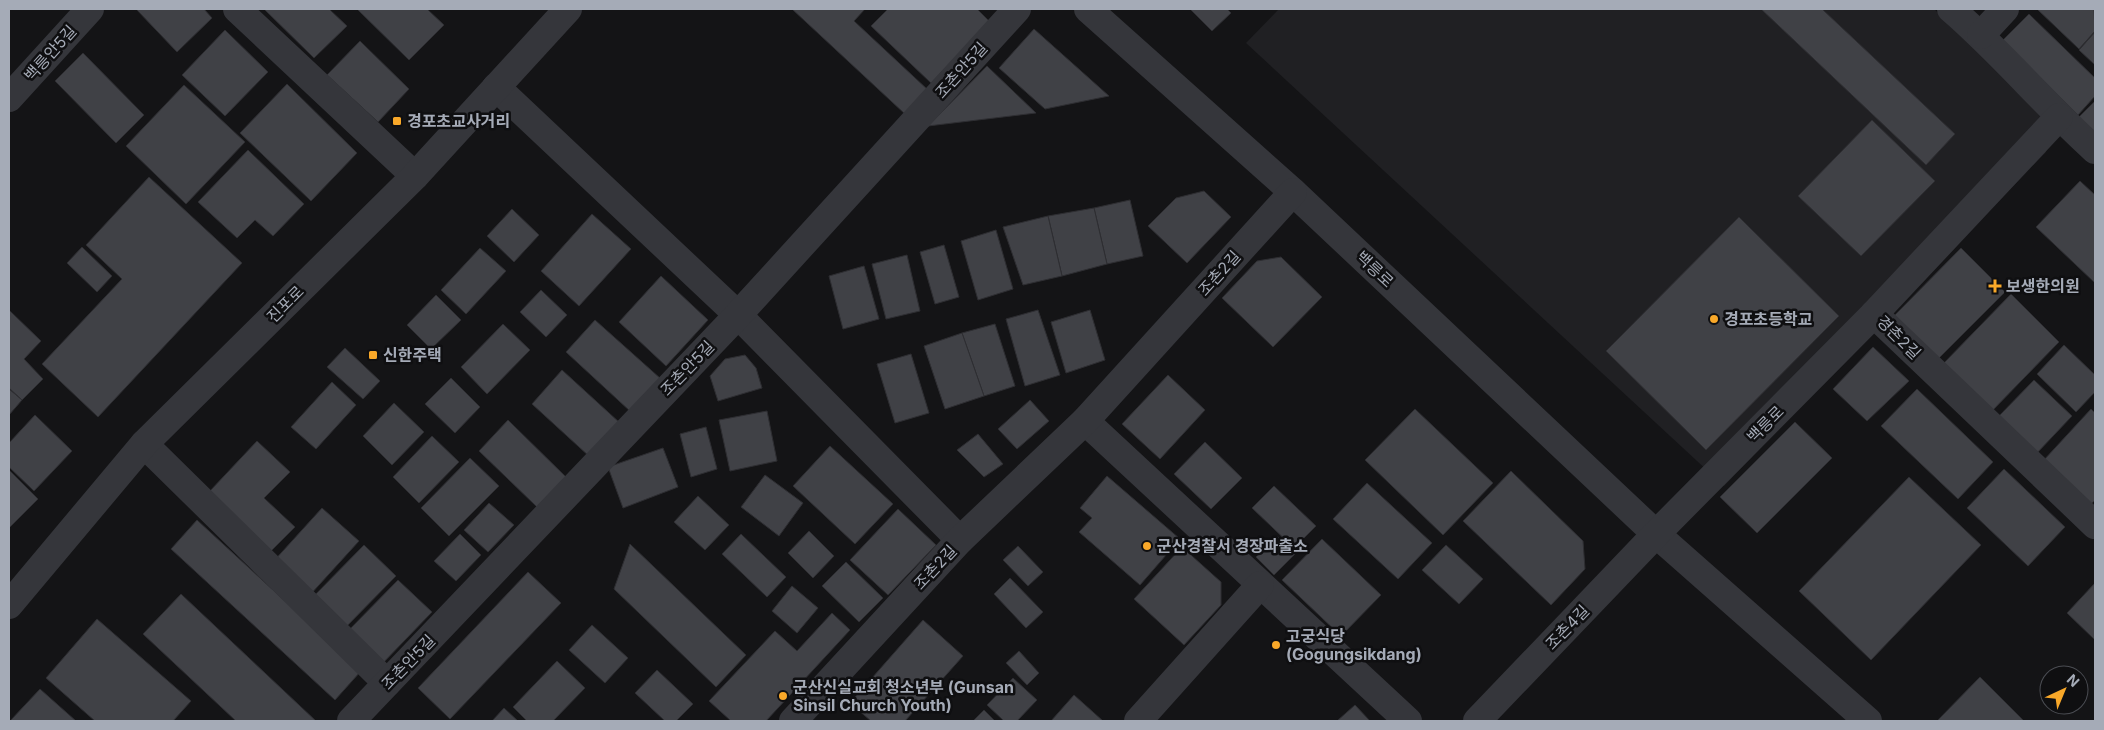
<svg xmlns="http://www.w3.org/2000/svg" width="2104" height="730" font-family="Inter,'Noto Sans KR',sans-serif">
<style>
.built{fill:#202023}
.building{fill:#404146;stroke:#2e2e32}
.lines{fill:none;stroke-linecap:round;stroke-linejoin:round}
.minor{stroke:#35363b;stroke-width:28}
.poi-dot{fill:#f9a829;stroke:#0f0f11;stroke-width:2}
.labels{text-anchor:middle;stroke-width:5;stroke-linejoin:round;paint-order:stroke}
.street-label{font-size:16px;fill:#a5abb7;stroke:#0f0f11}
.poi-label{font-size:16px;font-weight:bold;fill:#a5abb7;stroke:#0f0f11;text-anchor:start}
</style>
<rect width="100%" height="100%" fill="#141416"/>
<polygon class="built" points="1279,9 1934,9 2052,121 2046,152 1724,486 1246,43"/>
<g class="building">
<polygon points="136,9 204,9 212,18 177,52"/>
<polygon points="264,9 329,9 347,26 314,58"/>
<polygon points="357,9 427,9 444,25 409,60"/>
<polygon points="792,9 865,9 854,21 928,90 905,114"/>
<polygon points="888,9 977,9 990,22 931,83 871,26"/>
<polygon points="1190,9 1227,9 1231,13 1212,31"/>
<polygon points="1761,9 1822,9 1955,134 1926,165"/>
<polygon points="2037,9 2094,9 2095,31 2079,49"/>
<polygon points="2029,14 2095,78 2095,96 2078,115 2002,41"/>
<polygon points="1034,29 1109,96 1045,109 999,68"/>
<polygon points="225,30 268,72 225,116 182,75"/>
<polygon points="2095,32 2095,65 2079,50"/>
<polygon points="360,41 409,89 378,122 327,75"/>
<polygon points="83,53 144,115 116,143 55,81"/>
<polygon points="987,66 1036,113 928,126"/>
<polygon points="287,84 357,153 311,201 240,133"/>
<polygon points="184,85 245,142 186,204 126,146"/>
<polygon points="2095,101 2095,133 2079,117"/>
<polygon points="1872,120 1935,181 1861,256 1798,196"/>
<polygon points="248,150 304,204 273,236 255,220 237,238 198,202"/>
<polygon points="149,177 242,263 98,417 42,364 122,279 86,245"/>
<polygon points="2080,181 2095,195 2095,283 2036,227"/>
<polygon points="1204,191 1231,217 1187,263 1148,226 1176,198"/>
<polygon points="1130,200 1143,256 1107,264 1094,208"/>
<polygon points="1094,208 1107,264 1062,276 1048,216"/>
<polygon points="512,209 539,235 514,262 487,236"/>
<polygon points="592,214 631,249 579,306 541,271"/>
<polygon points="1048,216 1062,276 1023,285 1003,227"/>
<polygon points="1739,217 1839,316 1706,450 1606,351"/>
<polygon points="996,230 1013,289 978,300 961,241"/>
<polygon points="944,245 959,297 935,304 920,252"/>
<polygon points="82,247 112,276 97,292 67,263"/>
<polygon points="480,248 506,271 466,314 441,290"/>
<polygon points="1961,248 2005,292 1937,360 1893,317"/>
<polygon points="907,255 920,311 886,319 872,264"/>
<polygon points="1281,257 1322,297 1273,347 1222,298 1257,261"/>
<polygon points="864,266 879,319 843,329 829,276"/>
<polygon points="661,276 708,320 666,366 619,322"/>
<polygon points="541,290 567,315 546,337 520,312"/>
<polygon points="2011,294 2059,342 1991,412 1942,365"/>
<polygon points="436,295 461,320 431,349 407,325"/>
<polygon points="9,310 41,341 24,359 43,379 22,400 9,388"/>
<polygon points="1038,310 1060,375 1025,386 1006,319"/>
<polygon points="1090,310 1105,360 1066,373 1051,322"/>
<polygon points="595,320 661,379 631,412 566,352"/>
<polygon points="503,324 530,350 487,394 461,367"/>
<polygon points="995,324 1015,386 984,396 962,333"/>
<polygon points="962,333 984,396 945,409 924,346"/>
<polygon points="2064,345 2095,375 2095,392 2076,412 2037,374"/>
<polygon points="1873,347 1909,381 1867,421 1833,389"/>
<polygon points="345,348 380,381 363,399 327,367"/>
<polygon points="911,354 929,413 895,423 877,364"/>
<polygon points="745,355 756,368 762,388 718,401 710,376 725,359"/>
<polygon points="562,370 620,423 590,457 532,404"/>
<polygon points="1168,375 1205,410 1160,459 1122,424"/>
<polygon points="451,378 480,407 455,433 425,404"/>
<polygon points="2034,380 2072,416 2036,454 1998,417"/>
<polygon points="332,382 356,405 316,449 291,427"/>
<polygon points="9,389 22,400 9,415"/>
<polygon points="1917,389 1993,462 1958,499 1881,426"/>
<polygon points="1030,400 1049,421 1017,449 998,429"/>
<polygon points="394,403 424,432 392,465 363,436"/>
<polygon points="1415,409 1493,483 1443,535 1365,460"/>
<polygon points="2091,409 2095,413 2095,500 2090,505 2043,461"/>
<polygon points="767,411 777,461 730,471 719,420"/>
<polygon points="35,415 72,451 34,491 9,467 9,443"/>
<polygon points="508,420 566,477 537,507 479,451"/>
<polygon points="1795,422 1832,458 1757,533 1720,497"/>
<polygon points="706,427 717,469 691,477 680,434"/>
<polygon points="978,434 1003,464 984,477 957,450"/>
<polygon points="432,436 459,462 419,503 393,477"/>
<polygon points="257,441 290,472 264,498 295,527 271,551 209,492"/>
<polygon points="1205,442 1242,478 1211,509 1174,474"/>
<polygon points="830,446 893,504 855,544 793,486"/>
<polygon points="663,448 678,487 623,508 608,467"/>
<polygon points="470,458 499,486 449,536 421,508"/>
<polygon points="2004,469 2065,527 2028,566 1967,508"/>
<polygon points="9,470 38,499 9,528"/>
<polygon points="1511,471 1583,541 1585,569 1551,605 1463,521"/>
<polygon points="765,475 803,503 779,536 741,507"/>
<polygon points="1107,476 1180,539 1140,585 1079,532 1092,518 1080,508"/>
<polygon points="1909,477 1981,545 1871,660 1799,591"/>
<polygon points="1367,483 1432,543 1398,579 1333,519"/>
<polygon points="1274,486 1316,526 1294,548 1252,508"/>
<polygon points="698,496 729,525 705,550 674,522"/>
<polygon points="489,503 514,525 488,552 464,530"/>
<polygon points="322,508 359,541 309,596 272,563"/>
<polygon points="898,509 936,545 888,595 850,560"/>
<polygon points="197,520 361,671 335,700 171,549"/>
<polygon points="809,531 834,556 813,578 788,553"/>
<polygon points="460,534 481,555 456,581 434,561"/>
<polygon points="741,534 786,577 767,597 722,554"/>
<polygon points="1277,536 1295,554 1274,575 1256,557"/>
<polygon points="1322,539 1381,595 1341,636 1282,580"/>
<polygon points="630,544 746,655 716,687 614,589"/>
<polygon points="364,545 396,576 343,630 311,599"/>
<polygon points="1446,545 1483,579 1459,604 1422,570"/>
<polygon points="1018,546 1043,572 1028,586 1003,560"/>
<polygon points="1182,547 1221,582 1221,605 1184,645 1134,599"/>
<polygon points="846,562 883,598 859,622 822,586"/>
<polygon points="528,572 561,603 450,719 418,688"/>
<polygon points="1010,578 1043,612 1026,628 994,594"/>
<polygon points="398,580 432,612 380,666 346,633"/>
<polygon points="2095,583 2095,640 2067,613"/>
<polygon points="792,586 818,608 797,633 772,611"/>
<polygon points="181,594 316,721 236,721 143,634"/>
<polygon points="832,613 850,630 766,721 731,721 709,701 775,631 797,651"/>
<polygon points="97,619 191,701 173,721 95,721 46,678"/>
<polygon points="923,620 963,656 905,721 871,721 850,703"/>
<polygon points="592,625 628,658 605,683 569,650"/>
<polygon points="1019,651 1039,673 1027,685 1006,663"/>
<polygon points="557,661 585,688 553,721 527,721 513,707"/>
<polygon points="657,670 693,704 676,721 665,721 635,693"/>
<polygon points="1980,677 2024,721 1937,721"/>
<polygon points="1013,678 1037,700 1017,721 1004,721 987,705"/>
<polygon points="40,689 76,721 10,721"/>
<polygon points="1074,695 1103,721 1051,721"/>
<polygon points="1355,705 1370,721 1337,721"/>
<polygon points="504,708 518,721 492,721"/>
<polygon points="984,710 995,721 973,721"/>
</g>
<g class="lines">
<g class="minor">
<polyline points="237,9 415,176"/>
<polyline points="1088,9 1293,192 1656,534 1868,721"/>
<path d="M1951,9C2002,53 2045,105 2095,150"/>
<polyline points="1981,35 2005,9"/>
<polyline points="496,87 738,315 960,540"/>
<polyline points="9,98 90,9"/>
<polyline points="1874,314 2095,525"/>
<polyline points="1085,421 1408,721"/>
<polyline points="144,444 387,683"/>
<polyline points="9,605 144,444 415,176 568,9"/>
<polyline points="351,721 738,315 1017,9"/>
<polyline points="793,721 960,540 1085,421 1293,192"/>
<polyline points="1138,721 1260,585"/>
<polyline points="1477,721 1656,534 1874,314 2059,117"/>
</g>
</g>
<g class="poi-dot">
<rect x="392" y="116" width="10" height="10" rx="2.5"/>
<path d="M1992.5 278.5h5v5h5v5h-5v5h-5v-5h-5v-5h5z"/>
<circle cx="1714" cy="319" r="5"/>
<rect x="368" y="350" width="10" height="10" rx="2.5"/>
<circle cx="1147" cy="546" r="5"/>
<circle cx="1276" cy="645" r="5"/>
<circle cx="783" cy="696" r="5"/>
</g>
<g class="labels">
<g class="street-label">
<text transform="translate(50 53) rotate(-48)" y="6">백릉안5길</text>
<text transform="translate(961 70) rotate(-48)" y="6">조촌안5길</text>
<text transform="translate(1375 269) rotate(43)" y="6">백릉로</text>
<text transform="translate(1219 273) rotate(-48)" y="6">조촌2길</text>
<text transform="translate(285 304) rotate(-45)" y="6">진포로</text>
<text transform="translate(1899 337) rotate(45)" y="6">경촌2길</text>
<text transform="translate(687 368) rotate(-46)" y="6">조촌안5길</text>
<text transform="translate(1765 424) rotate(-45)" y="6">백릉로</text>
<text transform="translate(935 567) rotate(-47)" y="6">조촌2길</text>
<text transform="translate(1567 627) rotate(-46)" y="6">조촌4길</text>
<text transform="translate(408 662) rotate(-46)" y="6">조촌안5길</text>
</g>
<g class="poi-label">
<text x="407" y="127">경포초교사거리</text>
<text x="2006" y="292">보생한의원</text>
<text x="1724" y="325">경포초등학교</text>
<text x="383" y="361">신한주택</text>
<text x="1157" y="552">군산경찰서 경장파출소</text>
<text x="1286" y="642">고궁식당<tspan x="1286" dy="18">(Gogungsikdang)</tspan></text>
<text x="793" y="693">군산신실교회 청소년부 (Gunsan<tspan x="793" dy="18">Sinsil Church Youth)</tspan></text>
</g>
</g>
<rect width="2104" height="730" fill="none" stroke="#a5abb7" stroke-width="20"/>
<g transform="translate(2064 690) rotate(44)"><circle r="24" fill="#0f0f11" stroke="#4b4d53"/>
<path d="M0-4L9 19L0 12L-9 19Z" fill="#f9a829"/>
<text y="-8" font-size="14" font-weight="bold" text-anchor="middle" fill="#a5abb7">N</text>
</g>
</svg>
